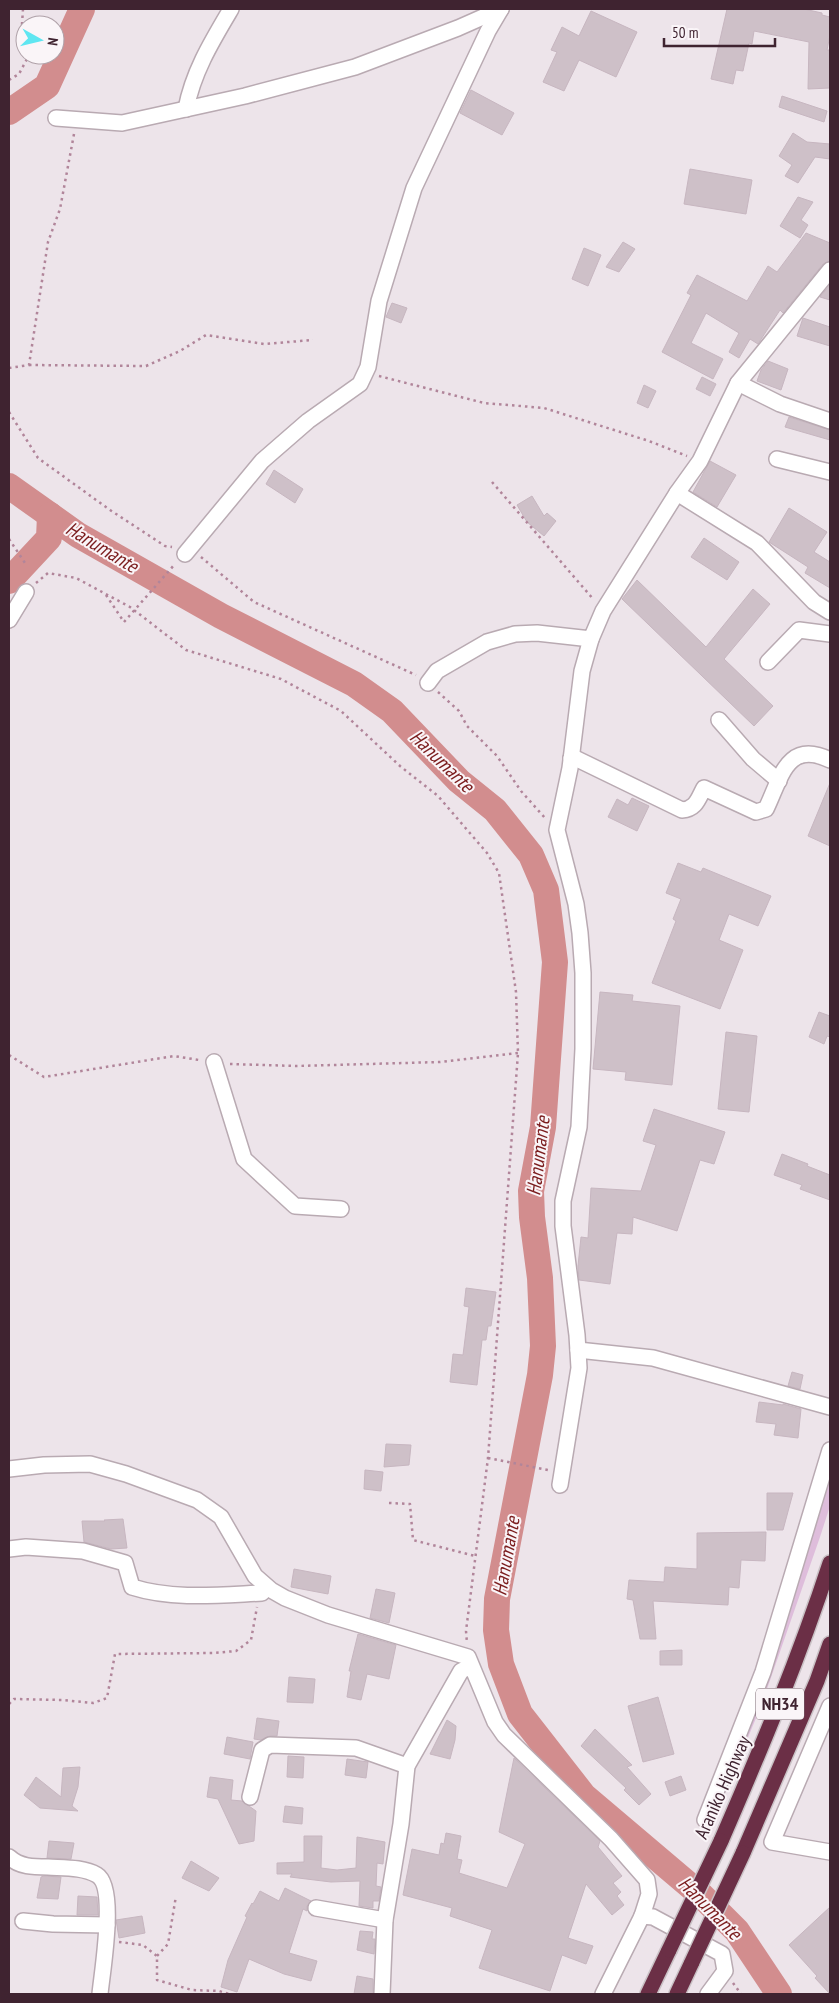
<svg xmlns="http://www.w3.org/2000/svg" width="839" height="2003" font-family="'PT Sans Narrow',sans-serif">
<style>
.green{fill:#debddb}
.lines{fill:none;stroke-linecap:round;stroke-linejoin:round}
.river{stroke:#d28d8e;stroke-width:26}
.building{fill:#cec0c8;stroke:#c7b6c0}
.minor-casing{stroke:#b9aab2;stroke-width:18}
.highway-casing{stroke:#c9c1c5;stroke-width:18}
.path{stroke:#b1859a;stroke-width:2.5;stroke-dasharray:2.5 4;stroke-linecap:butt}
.minor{stroke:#fff;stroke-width:15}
.highway{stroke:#6b2f46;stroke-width:15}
.highway-bridge-casing{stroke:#c9c1c5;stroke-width:18;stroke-linecap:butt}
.path-bridge{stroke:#b1859a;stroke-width:2.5;stroke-dasharray:2.5 4;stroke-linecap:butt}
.highway-bridge{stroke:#6b2f46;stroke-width:15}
.labels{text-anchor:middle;stroke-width:4;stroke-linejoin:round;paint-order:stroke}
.shield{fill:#faf5f8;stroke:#77626c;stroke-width:1}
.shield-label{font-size:18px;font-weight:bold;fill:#3f2330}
.street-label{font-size:19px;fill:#3f2330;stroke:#faf5f8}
.water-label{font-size:20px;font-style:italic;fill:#7b1d1e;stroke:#faf5f8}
</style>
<rect width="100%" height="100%" fill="#ede4ea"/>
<polygon class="green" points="830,1475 830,1506 820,1537 761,1706 715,1817 713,1819"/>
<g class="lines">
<g class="river">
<polyline points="9,112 47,86 82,9"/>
<polyline points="9,486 78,535 221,616 354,684 392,711 459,781 495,810 531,855 546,890 555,962 543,1127 531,1191 532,1217 540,1278 543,1346 540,1375 497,1599 496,1630 501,1664 520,1714 584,1796 702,1896 737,1931 779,1994"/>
<polyline points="9,581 49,538 50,515"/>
</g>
</g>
<g class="building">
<polygon points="727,9 804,9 822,13 822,15 830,17 830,35 827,50 830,50 830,88 808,89 809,42 754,31 752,44 749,43 743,71 736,70 733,84 711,79"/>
<polygon points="591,11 637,32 616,77 579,60 564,91 543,82 557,52 551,50 562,27 579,36"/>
<polygon points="471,90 514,113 502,135 460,113"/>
<polygon points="782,96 827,111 824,122 779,107"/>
<polygon points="793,133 807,142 830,144 830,159 815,157 798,183 785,176 792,165 779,156"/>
<polygon points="690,169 752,180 746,214 684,204"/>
<polygon points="798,197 813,202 801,220 808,225 800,238 780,226"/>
<polygon points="806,233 830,243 830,261 823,264 783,313 780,310 758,344 750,339 739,358 729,352 739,333 706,313 691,343 723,359 713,379 662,352 691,295 687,293 697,275 747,301 768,266 777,272"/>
<polygon points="623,242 635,249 619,272 606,267"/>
<polygon points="584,248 601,255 588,286 572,279"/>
<polygon points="830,285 830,300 820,297"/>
<polygon points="392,303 407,308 401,323 386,317"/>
<polygon points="803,318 830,327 830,346 797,336"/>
<polygon points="768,361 788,369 781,390 757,381 761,370"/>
<polygon points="702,377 716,384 710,396 696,389"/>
<polygon points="644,385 656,391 648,408 637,403"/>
<polygon points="789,417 830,430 830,440 785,427"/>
<polygon points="710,461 736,475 717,507 693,492"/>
<polygon points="274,470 303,489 295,503 266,484"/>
<polygon points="532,496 544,516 547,513 556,521 544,536 527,522 517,505"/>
<polygon points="789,508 827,532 814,552 830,562 830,588 805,573 808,567 769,542"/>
<polygon points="704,538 739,562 727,580 691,557"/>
<polygon points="637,580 706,647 753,589 770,604 724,659 773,706 754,726 622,599"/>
<polygon points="830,783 830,846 808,836"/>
<polygon points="632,798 649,806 637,831 608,817 617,799 628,805"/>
<polygon points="678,863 701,872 703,868 771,896 758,926 729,914 719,940 743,950 720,1009 652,983 676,921 673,919 681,899 666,893"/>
<polygon points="600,992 633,995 632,1001 680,1006 672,1085 625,1080 626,1072 593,1069"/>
<polygon points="819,1012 830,1016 830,1037 827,1036 824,1044 809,1037"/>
<polygon points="726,1032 757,1036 749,1112 718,1109"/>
<polygon points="654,1109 725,1132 714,1164 700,1160 677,1231 633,1217 632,1234 617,1233 610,1284 579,1280 578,1266 581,1237 588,1238 591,1188 641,1191 656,1145 643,1141"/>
<polygon points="782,1154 808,1164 807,1166 830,1175 830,1200 800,1189 802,1185 774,1175"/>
<polygon points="466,1288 496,1292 491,1326 488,1326 486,1340 482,1340 477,1385 450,1382 453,1354 463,1355 469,1307 464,1306"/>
<polygon points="792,1372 803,1375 800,1389 788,1386"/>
<polygon points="759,1402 783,1405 783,1404 801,1409 798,1438 774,1435 776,1424 756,1422"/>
<polygon points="386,1444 411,1445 409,1465 384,1467"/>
<polygon points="365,1470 383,1472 381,1491 364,1489"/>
<polygon points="767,1493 793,1493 783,1530 767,1530"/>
<polygon points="123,1519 127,1548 111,1549 84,1542 82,1521 105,1521 104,1520"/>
<polygon points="766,1532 765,1561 741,1560 739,1588 729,1587 728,1605 653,1601 656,1639 640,1639 633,1600 627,1599 629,1580 664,1582 665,1567 697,1569 697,1533"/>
<polygon points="294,1569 331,1576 328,1594 291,1587"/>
<polygon points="376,1589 395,1593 389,1623 370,1618"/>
<polygon points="358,1634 396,1645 389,1679 367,1674 361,1700 347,1697 351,1671 349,1671"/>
<polygon points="682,1650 682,1665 660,1665 660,1651"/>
<polygon points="289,1677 315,1679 313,1703 287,1702"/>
<polygon points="658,1697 674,1754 643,1762 628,1706"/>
<polygon points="257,1718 279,1721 277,1736 270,1736 261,1740 254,1739"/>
<polygon points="447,1720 456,1726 455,1740 450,1759 430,1754"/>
<polygon points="595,1729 632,1765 627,1767 651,1794 639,1805 624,1790 626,1788 581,1746"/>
<polygon points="227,1737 253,1742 250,1759 224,1754"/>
<polygon points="288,1756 304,1757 303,1778 287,1777"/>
<polygon points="514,1758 600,1841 598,1847 622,1876 613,1883 621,1892 617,1896 624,1905 612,1915 586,1884 568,1938 593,1946 586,1964 562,1955 550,1991 479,1968 492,1930 450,1916 452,1908 403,1895 412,1849 439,1855 441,1843 444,1844 446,1833 461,1836 457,1859 462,1860 459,1873 507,1888 525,1844 499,1832"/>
<polygon points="347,1759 368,1762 366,1778 345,1775"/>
<polygon points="80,1767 78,1787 72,1806 78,1811 40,1808 24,1795 36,1777 61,1797 63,1768"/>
<polygon points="681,1776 686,1790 670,1796 665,1782"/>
<polygon points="210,1777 233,1780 231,1800 242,1801 256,1811 254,1841 239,1844 218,1799 207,1797"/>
<polygon points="285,1806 303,1808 302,1824 283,1822"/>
<polygon points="304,1836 322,1836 321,1868 337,1870 356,1868 357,1837 385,1842 383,1864 377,1863 376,1886 381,1887 379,1901 373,1901 373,1908 359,1906 360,1881 331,1882 290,1877 292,1874 277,1874 277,1863 304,1862"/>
<polygon points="49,1841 74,1843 71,1859 47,1858"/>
<polygon points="191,1861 219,1878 209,1891 182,1878"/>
<polygon points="44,1876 61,1877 58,1899 37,1898 41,1877"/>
<polygon points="285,1888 311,1901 307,1906 307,1911 303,1909 289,1953 317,1961 311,1981 284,1974 249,1959 237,1992 221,1987 228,1960 247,1917 245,1916 252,1903 253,1904 260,1891 279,1901"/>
<polygon points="78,1896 97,1897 98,1915 77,1915"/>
<polygon points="830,1907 830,1994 815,1978 817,1976 789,1945"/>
<polygon points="142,1916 145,1933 119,1938 116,1920"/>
<polygon points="360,1931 373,1932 372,1939 375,1939 374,1954 357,1950"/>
<polygon points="357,1976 373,1979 373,1994 354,1994"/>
</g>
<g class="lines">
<defs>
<g id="minor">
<path d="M186,109C193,72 212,41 231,9"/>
<polyline points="56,118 122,123 245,96 355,67 458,28 501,9"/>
<polyline points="738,383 780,404 830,421"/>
<polyline points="777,459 830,472"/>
<polyline points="677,493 757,543 814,602 830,612"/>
<polyline points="185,554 262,461 308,421 360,384 368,367 379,301 414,188 488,31 501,9"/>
<polyline points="9,620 26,592"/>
<polyline points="768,662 799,630 830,634"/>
<polyline points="428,683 437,671 487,642 515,634 537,633 591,639 603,611 677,493 700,461 738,383 830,270"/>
<polyline points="719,720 753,759 779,781"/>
<path d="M571,758L577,759L682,810C696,809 698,799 704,788L756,812L766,809C781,778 787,739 830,760"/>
<polyline points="214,1062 244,1159 295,1206 341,1209"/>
<polyline points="578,1350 653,1358 830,1407"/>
<polyline points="9,1469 44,1465 90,1464 126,1474 197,1500 221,1517 255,1576 271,1590 285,1598 328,1615 468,1657 495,1722 504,1735 611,1839 647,1880 649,1894 642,1916 603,1994"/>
<polyline points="560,1485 579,1368 577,1335 563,1226 563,1201 579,1127 583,1049 583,973 580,933 576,904 557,830 570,768 582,671 591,639"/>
<path d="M9,1549L26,1547L83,1551L125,1563L132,1587C173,1600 219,1595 262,1593"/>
<polyline points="830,1706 772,1842 830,1852"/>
<polyline points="250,1797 262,1750 270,1745 356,1748 407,1766"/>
<polyline points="705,1820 763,1672 830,1450"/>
<path d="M9,1857C20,1867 33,1867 48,1867C64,1868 83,1867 97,1875C117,1887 102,1972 100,1994"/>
<polyline points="316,1908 385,1920"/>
<polyline points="642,1916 653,1917 722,1954 725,1971 708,1994"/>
<polyline points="23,1921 53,1924 107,1925"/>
<polyline points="382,1994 385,1920 401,1824 407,1766 461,1671 471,1666"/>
</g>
<g id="highway">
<path d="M721,1841C761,1749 799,1658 830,1563"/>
<polyline points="743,1853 817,1681 830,1644"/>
<polyline points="648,1994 669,1950"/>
<polyline points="677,1994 692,1962"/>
</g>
</defs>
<use href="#minor" class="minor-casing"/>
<use href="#highway" class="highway-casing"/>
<g class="path">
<polyline points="23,9 22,24 25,27"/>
<polyline points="9,80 19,74 29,55"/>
<polyline points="29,365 146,366 180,351 206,335 264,344 313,340"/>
<polyline points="9,368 29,365 48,242 60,209 74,134"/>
<polyline points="379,376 484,403 544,408 649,441 687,456"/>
<polyline points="9,412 38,458 110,510 165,546 172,547"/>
<polyline points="492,482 594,600"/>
<polyline points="9,539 25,563"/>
<polyline points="201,557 254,602 416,675"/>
<polyline points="36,583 48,573 76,578 130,607 186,650 281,679 341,711 400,766 438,796 487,853 499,873 516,992 518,1053 488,1458 466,1631 467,1643"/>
<polyline points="106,595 124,622"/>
<polyline points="438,692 459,711 467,726 497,756 521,791 545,818"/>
<polyline points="9,1055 44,1077 174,1056 199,1060"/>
<polyline points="230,1064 297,1066 440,1062 518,1053"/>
<polyline points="488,1458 548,1470"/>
<polyline points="389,1503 410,1504 413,1540 475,1556"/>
<polyline points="9,1704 14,1699 62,1700 93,1703 107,1698 115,1654 213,1653 236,1651 251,1640 257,1607"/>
<polyline points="119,1942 143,1945 157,1956 157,1980 192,1990 219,1991 229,1994"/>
<polyline points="157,1956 168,1944 176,1896"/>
<polyline points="733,1983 741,1994"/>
</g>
<use href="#minor" class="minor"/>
<use href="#highway" class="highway"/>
<defs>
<g id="highway-bridge">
<polyline points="669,1950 721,1841"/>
<polyline points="692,1962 743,1853"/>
</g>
</defs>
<use href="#highway-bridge" class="highway-bridge-casing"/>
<polyline class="path-bridge" points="124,622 175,564"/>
<use href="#highway-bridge" class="highway-bridge"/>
</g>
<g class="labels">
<rect class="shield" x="756" y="1688.5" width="48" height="31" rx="4"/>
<g class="shield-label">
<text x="780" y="1710">NH34</text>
</g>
<g class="street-label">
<text transform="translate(722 1787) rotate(-66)" y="7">Araniko Highway</text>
</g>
<g class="water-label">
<text transform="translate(102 547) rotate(31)" y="7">Hanumante</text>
<text transform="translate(442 761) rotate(44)" y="7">Hanumante</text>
<text transform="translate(538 1156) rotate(-83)" y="7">Hanumante</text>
<text transform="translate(506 1556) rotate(-80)" y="7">Hanumante</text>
<text transform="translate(710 1908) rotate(45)" y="7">Hanumante</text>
</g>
</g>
<rect width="839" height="2003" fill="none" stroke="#3f2330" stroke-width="20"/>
<g transform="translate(40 40) rotate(98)"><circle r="24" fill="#faf5f8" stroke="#afa1a8"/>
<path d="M0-4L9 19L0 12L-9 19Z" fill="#5fe6f1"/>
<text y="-8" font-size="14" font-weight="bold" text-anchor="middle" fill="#3f2330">N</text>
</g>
<path d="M664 38v8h111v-8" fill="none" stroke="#3f2330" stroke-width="2.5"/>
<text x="672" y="38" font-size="15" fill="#3f2330" stroke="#faf5f8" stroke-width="4" paint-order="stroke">50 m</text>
</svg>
